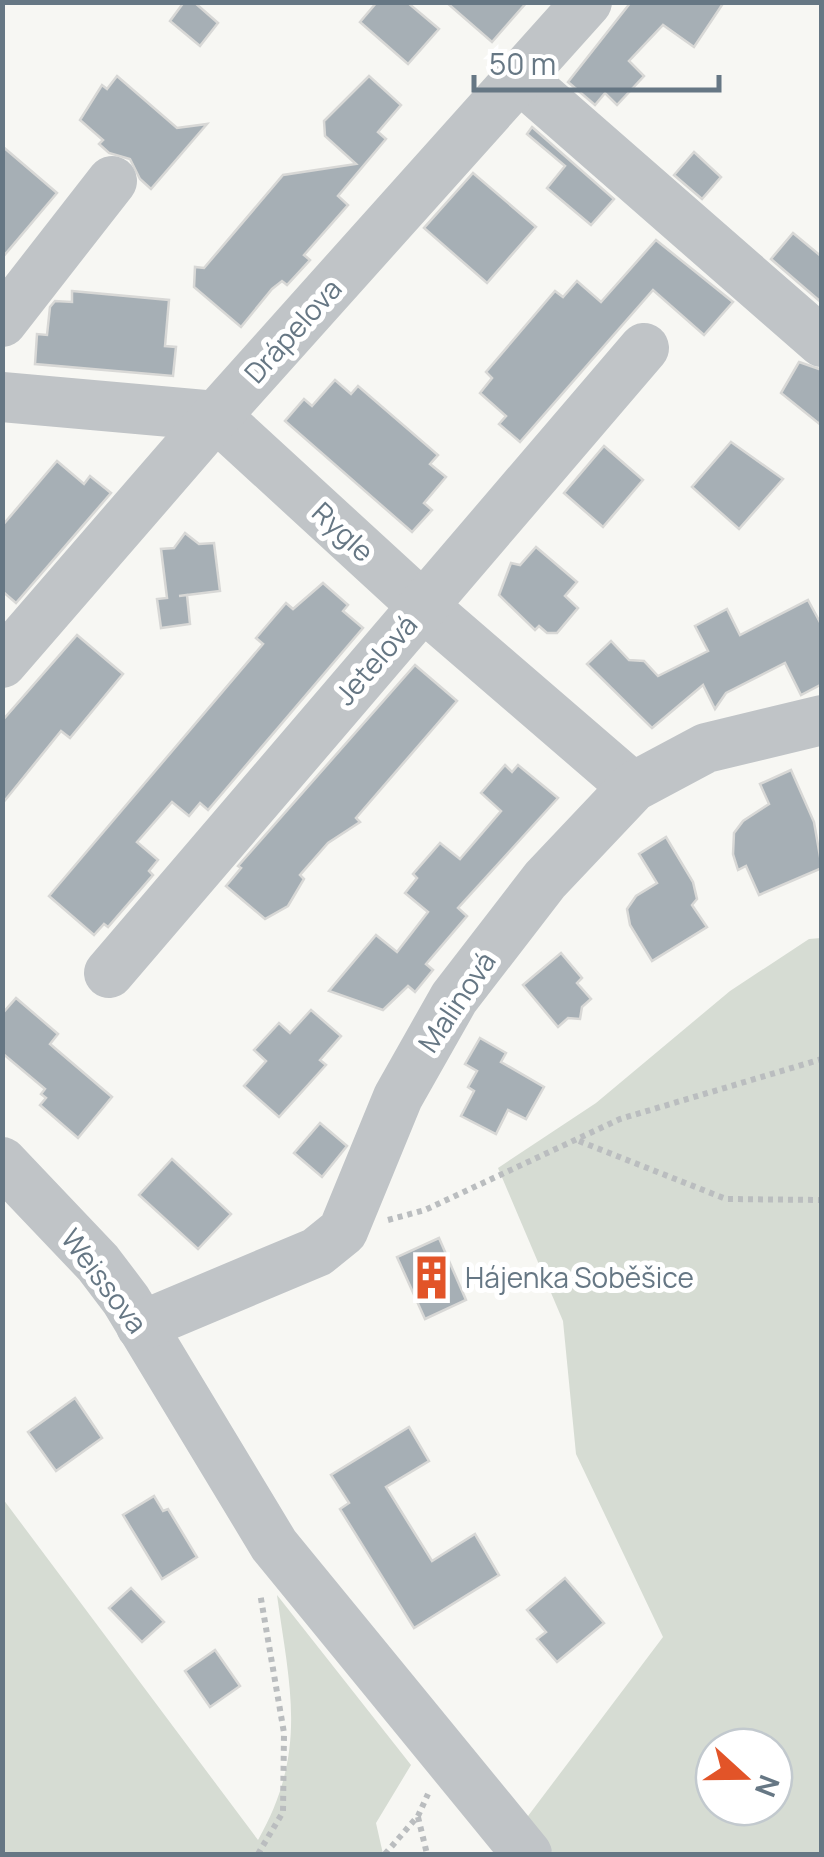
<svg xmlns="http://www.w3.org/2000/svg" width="824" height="1857" font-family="Manrope,sans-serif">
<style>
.green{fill:#d6dcd3;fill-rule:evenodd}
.building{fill:#a6afb5;stroke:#d8d8d6;stroke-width:2.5}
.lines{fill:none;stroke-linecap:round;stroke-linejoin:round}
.path{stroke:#babdbf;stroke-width:6;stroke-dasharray:5 5;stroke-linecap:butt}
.minor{stroke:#c0c4c7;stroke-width:50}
.labels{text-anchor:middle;stroke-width:10;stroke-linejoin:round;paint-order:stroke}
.street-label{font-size:28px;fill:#667784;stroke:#fff}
.poi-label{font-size:28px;fill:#667784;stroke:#fff;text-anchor:start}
</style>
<rect width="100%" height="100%" fill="#f7f7f3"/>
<g class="green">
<path d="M821,938V1854H554L525,1820L663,1637L576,1454L563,1321L498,1168L596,1103L730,991L809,939ZM714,1747H774V1807H714Z"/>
<path d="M3,1499L258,1840C308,1752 290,1689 277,1595L411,1765L376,1823L383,1854H3Z"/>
</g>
<g class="building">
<polygon points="184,2 194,2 218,23 200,46 170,21"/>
<polygon points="377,2 407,2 439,29 408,64 360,22"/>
<polygon points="446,2 527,2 492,42"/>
<polygon points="631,2 724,2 694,47 663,25 629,61 644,76 617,105 605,93 595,105 568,82"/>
<polygon points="117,76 177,128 207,124 151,189 140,179 130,159 109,153 99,144 103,140 80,120 102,85 107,89"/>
<polygon points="369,76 401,105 378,132 386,139 338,196 348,205 304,255 310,260 287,285 282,281 272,289 241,327 194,287 195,267 204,268 283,175 356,164 325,136 324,121"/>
<polygon points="532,127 614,199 591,225 547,188 565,166 527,134"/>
<polygon points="2,146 57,193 2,258"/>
<polygon points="694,152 721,177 702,199 674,175"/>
<polygon points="473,173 536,227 487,283 424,228"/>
<polygon points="793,233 822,257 822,303 771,259"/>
<polygon points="656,240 733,302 704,335 653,290 520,442 499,424 506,416 480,393 492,378 486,372 555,291 563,297 577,281 601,302"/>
<polygon points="72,291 169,300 165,346 176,347 173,376 35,364 37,334 47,335 50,307 55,301 72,302"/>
<polygon points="799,362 822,370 822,426 781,393"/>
<polygon points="335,380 351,394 358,386 438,455 430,464 446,477 424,503 432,510 412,532 285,421 304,399 312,406"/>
<polygon points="731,442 783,479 739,529 692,487"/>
<polygon points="604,446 643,480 603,527 564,493"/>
<polygon points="57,461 84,484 90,476 111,493 16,603 2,591 2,526"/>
<polygon points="185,533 199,544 214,543 220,591 179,596 187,595 190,624 161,628 157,599 167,598 161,549 174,548"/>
<polygon points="536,547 577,582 565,596 578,608 557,633 547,633 539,626 535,630 499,595 511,563 520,565"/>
<polygon points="323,583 348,605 343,611 363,628 208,810 200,803 189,816 172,802 137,842 158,860 149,871 153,875 108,927 104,924 94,935 49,896 263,644 256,638 286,603 293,609"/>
<polygon points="808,600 822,626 822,684 801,695 785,663 726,693 715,709 703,685 652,728 587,664 611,641 629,660 644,661 658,676 708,651 695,626 727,609 740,635"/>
<polygon points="77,635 123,674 70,738 61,731 2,804 2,721"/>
<polygon points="415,665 457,701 356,818 360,822 328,843 300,875 304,879 288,906 265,919 226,886 241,868 238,866"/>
<polygon points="505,765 512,772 518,765 558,798 458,908 467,916 426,964 433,970 415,992 408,986 383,1010 329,991 376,935 397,952 428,912 405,893 417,878 413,874 440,843 460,859 501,811 481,793"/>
<polygon points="791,770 814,822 822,868 759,895 746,866 738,870 733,854 734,833 743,821 769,804 760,784"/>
<polygon points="666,837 693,882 697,899 692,905 707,927 652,961 630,925 627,909 636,896 657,883 639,854"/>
<polygon points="561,953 582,978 577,983 591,999 582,1007 580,1019 568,1018 558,1027 523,985"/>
<polygon points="16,998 58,1034 50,1044 112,1097 78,1138 40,1105 46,1098 41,1094 45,1089 2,1053 2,1014"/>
<polygon points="311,1010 341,1036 320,1060 326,1065 279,1117 244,1086 266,1061 254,1050 279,1023 290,1033"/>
<polygon points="480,1038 506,1053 501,1062 544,1087 526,1119 508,1110 496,1134 461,1116 474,1091 468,1087 477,1071 465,1064"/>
<polygon points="320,1123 347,1146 322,1177 294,1153"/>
<polygon points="172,1159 231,1214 198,1249 139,1195"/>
<polygon points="439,1238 466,1300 425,1319 397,1257"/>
<polygon points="75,1398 102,1438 56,1471 28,1432"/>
<polygon points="409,1427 429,1461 386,1487 432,1561 475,1534 499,1575 414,1628 340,1509 349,1503 331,1475"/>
<polygon points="154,1496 163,1511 168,1509 197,1557 162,1579 123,1515"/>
<polygon points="565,1578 604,1623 557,1662 537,1639 546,1632 527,1610"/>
<polygon points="131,1588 164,1622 142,1642 109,1608"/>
<polygon points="215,1650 240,1686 210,1707 185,1671"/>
</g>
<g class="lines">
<g class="path">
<polyline points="579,1141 726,1199 822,1200"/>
<polyline points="388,1220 425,1210 620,1119 822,1059"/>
<polyline points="418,1817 427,1854"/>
<polyline points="258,1854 283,1812 284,1733 260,1593"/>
<polyline points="385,1854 418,1816 428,1794"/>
</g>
<g class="minor">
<polyline points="521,79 822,342"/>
<polyline points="2,322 112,181"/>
<polyline points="2,397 216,416 423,606 633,787"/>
<polyline points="2,663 216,416 587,2"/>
<polyline points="109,973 644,348"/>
<polyline points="2,1162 98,1263 126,1300 274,1545 527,1854"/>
<polyline points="141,1326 317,1252 343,1231 398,1097 454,998 545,880 633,787 706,748 822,720"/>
</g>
</g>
<defs>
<symbol id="building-bare" viewBox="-9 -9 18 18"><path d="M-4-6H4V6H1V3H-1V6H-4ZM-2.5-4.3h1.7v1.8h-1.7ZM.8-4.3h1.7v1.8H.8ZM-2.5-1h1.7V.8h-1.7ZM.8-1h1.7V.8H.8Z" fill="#e25428" stroke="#fff" stroke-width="2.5" paint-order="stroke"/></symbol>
</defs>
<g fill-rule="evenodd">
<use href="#building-bare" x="400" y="1246" width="63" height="63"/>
</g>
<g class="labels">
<g class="street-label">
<text transform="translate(293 331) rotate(-48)" y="10">Drápelova</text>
<text transform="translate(343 532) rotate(43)" y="10">Rygle</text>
<text transform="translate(376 660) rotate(-49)" y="10">Jetelová</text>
<text transform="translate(457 1002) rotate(-56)" y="10">Malinová</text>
<text transform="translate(104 1281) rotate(53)" y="10">Weissova</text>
</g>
<g class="poi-label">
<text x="465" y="1288">Hájenka Soběšice</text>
</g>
</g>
<rect width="824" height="1857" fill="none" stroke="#667784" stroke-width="10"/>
<g transform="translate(744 1777) rotate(111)"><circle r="48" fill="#ffffff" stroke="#c2c9ce" stroke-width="2.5"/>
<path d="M0-8L18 38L0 25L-18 38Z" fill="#e25428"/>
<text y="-15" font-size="28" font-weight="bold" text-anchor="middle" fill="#667784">N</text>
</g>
<path d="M474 75v15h245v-15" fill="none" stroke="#667784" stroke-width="5"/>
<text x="489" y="75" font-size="30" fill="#667784" stroke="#ffffff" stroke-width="8" paint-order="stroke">50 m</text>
</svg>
